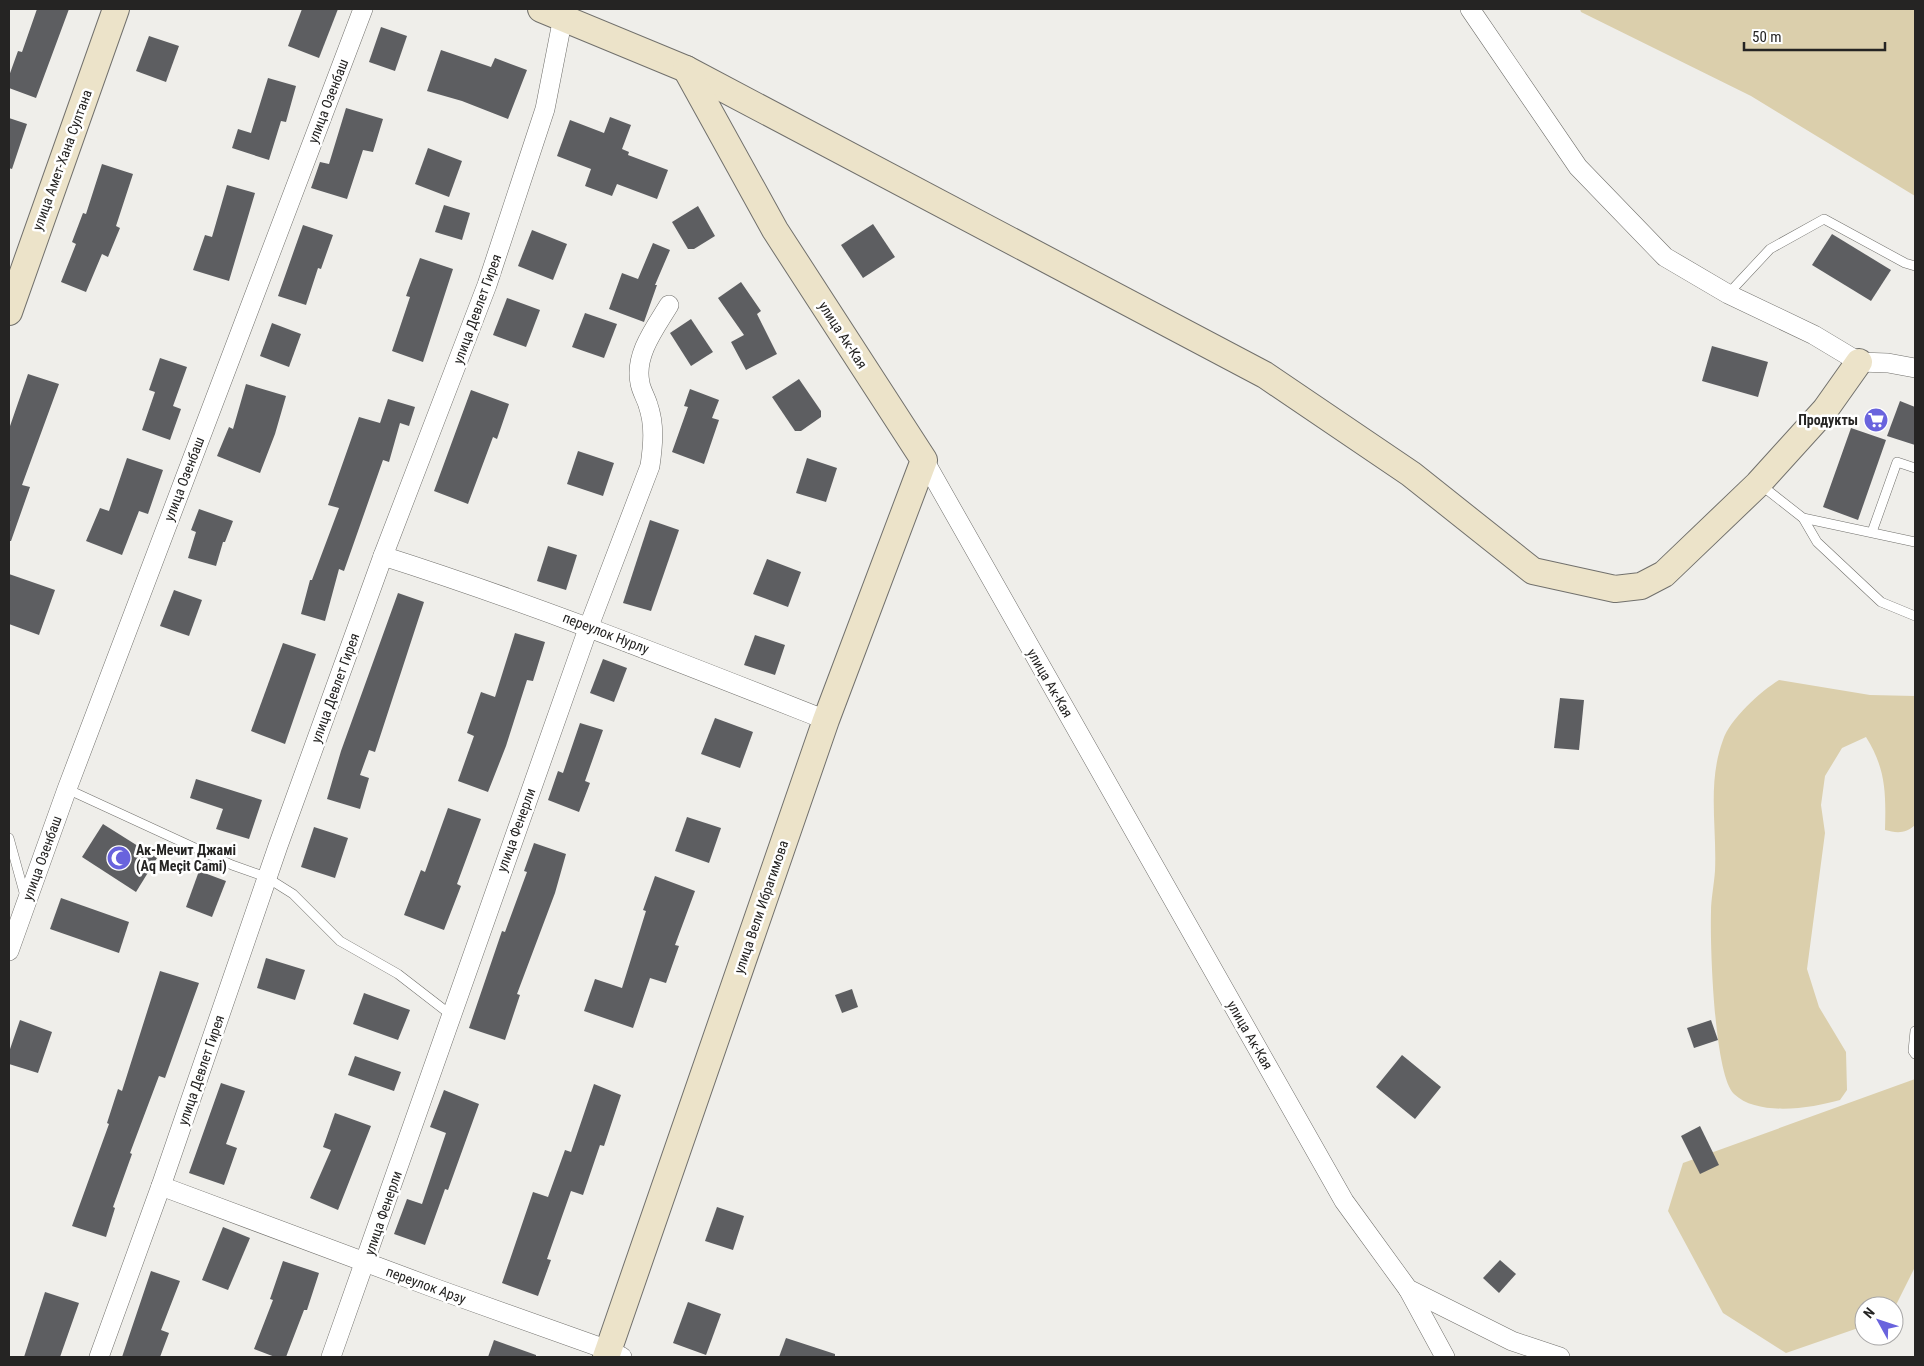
<svg xmlns="http://www.w3.org/2000/svg" width="1924" height="1366" font-family="'Roboto Condensed',sans-serif">
<style>
.green{fill:#dbcfac}
.building{fill:#5d5e61}
.lines{fill:none;stroke-linecap:round;stroke-linejoin:round}
.lane-casing{stroke:#71706c;stroke-width:10}
.street-casing{stroke:#71706c;stroke-width:20}
.secondary-casing{stroke:#71706c;stroke-width:28}
.lane{stroke:#fff;stroke-width:9}
.street{stroke:#fff;stroke-width:19}
.secondary{stroke:#ece3c9;stroke-width:26}
.labels{text-anchor:middle;stroke-width:5;stroke-linejoin:round;paint-order:stroke}
.street-label{font-size:14px;fill:#252423;stroke:#fff}
.poi-label{font-size:14px;font-weight:bold;fill:#252423;stroke:#fff;text-anchor:end}
</style>
<rect width="100%" height="100%" fill="#efeeea"/>
<g class="green">
<polygon points="1580,9 1915,9 1915,196 1751,96 1581,12"/>
<path d="M1779,680L1870,695L1915,696V825C1906,834 1896,833 1885,830C1886,793 1886,769 1866,737L1842,748L1825,776L1821,805L1825,833L1807,969L1819,1007L1846,1052L1847,1090L1840,1100C1812,1108 1758,1117 1734,1094C1714,1075 1710,944 1711,912C1711,899 1714,885 1715,871C1717,827 1707,783 1723,740C1730,719 1761,691 1779,680Z"/>
<polygon points="1915,1079 1915,1267 1894,1309 1894,1306 1864,1306 1864,1326 1786,1353 1723,1313 1668,1211 1683,1163"/>
</g>
<g class="building">
<polygon points="37,9 69,9 36,98 9,88 9,76 18,51 22,52"/>
<polygon points="302,9 338,9 319,58 288,46"/>
<polygon points="381,27 407,36 395,71 369,62"/>
<polygon points="149,36 179,46 166,82 136,71"/>
<polygon points="441,50 491,67 495,58 527,70 508,119 462,101 427,91"/>
<polygon points="268,78 296,86 286,122 281,121 269,160 232,148 238,129 251,133"/>
<polygon points="346,108 383,119 373,152 363,150 347,199 311,188 320,162 329,164"/>
<polygon points="610,117 631,125 622,149 629,152 628,155 668,170 657,199 617,184 612,196 585,186 591,169 557,156 570,120 604,133"/>
<polygon points="9,118 27,124 12,169 9,168"/>
<polygon points="428,148 462,161 449,197 415,184"/>
<polygon points="102,164 133,174 116,226 120,228 108,257 102,254 86,292 61,282 76,244 72,242 83,213 86,214"/>
<polygon points="227,185 255,193 229,281 193,270 205,235 212,237"/>
<polygon points="444,205 470,213 462,240 435,232"/>
<polygon points="698,206 715,236 694,249 688,249 672,222"/>
<polygon points="873,224 895,257 863,278 841,245"/>
<polygon points="303,225 333,235 321,269 318,268 306,305 278,296"/>
<polygon points="532,230 567,244 553,280 518,266"/>
<polygon points="1832,234 1891,270 1871,301 1812,265"/>
<polygon points="653,243 670,250 655,285 657,285 644,322 609,309 622,273 638,279"/>
<polygon points="420,258 453,269 423,362 392,351 410,297 406,296"/>
<polygon points="741,282 761,311 757,314 777,354 746,370 731,342 744,335 718,298"/>
<polygon points="507,298 540,310 526,347 493,335"/>
<polygon points="585,313 617,324 604,358 572,347"/>
<polygon points="691,319 713,352 691,366 670,333"/>
<polygon points="272,323 301,334 289,367 260,356"/>
<polygon points="1712,346 1768,362 1758,397 1702,381"/>
<polygon points="160,358 187,367 173,406 181,409 170,440 142,430 155,392 149,390"/>
<polygon points="28,374 59,384 22,485 30,487 11,541 9,541 9,429"/>
<polygon points="799,379 821,411 821,417 801,431 795,431 772,397"/>
<polygon points="246,384 286,396 275,434 260,473 217,456 229,427 233,429"/>
<polygon points="690,389 719,400 712,418 719,420 704,464 672,452 688,407 684,406"/>
<polygon points="471,390 509,404 497,439 493,437 468,504 434,491"/>
<polygon points="388,399 415,407 409,426 400,423 389,462 383,460 344,571 339,569 325,621 301,614 310,580 312,580 339,508 328,505 359,417 380,423"/>
<polygon points="1900,401 1915,407 1915,445 1887,436"/>
<polygon points="1851,428 1886,440 1858,520 1823,507"/>
<polygon points="578,451 614,463 603,496 567,484"/>
<polygon points="127,458 163,470 148,514 139,511 122,555 86,541 100,508 109,511"/>
<polygon points="807,458 837,468 826,502 796,493"/>
<polygon points="199,509 233,521 225,542 223,542 216,566 188,558 196,532 191,530"/>
<polygon points="650,520 679,530 651,611 623,603"/>
<polygon points="548,546 577,555 566,590 537,581"/>
<polygon points="767,559 801,572 788,607 753,594"/>
<polygon points="9,574 55,590 39,635 9,624"/>
<polygon points="174,590 202,600 189,636 160,626"/>
<polygon points="398,593 424,602 375,752 369,750 360,775 369,778 360,809 327,799 341,751"/>
<polygon points="515,633 545,642 533,681 527,680 506,746 488,792 458,781 474,736 467,733 481,692 495,697"/>
<polygon points="755,635 785,645 775,675 744,665"/>
<polygon points="283,643 316,654 285,744 251,731"/>
<polygon points="603,659 627,668 614,702 590,693"/>
<polygon points="1560,698 1584,700 1579,750 1554,748"/>
<polygon points="715,718 753,732 740,768 701,754"/>
<polygon points="580,723 603,730 585,781 590,783 579,812 548,800 558,771 563,773"/>
<polygon points="196,779 262,800 249,839 216,829 223,809 190,798"/>
<polygon points="448,808 481,819 457,884 461,886 444,930 404,915 421,870 425,872"/>
<polygon points="687,817 721,828 709,863 675,851"/>
<polygon points="103,824 157,858 136,892 82,857"/>
<polygon points="314,827 348,838 335,878 301,867"/>
<polygon points="534,843 566,854 555,893 517,994 520,995 505,1040 469,1028 502,931 505,932 527,872 524,871"/>
<polygon points="199,871 226,881 212,917 186,907"/>
<polygon points="655,876 695,891 675,945 679,946 666,983 650,978 633,1028 584,1011 595,979 622,988 646,911 643,910"/>
<polygon points="61,898 129,922 119,953 50,929"/>
<polygon points="266,958 305,970 295,1000 257,988"/>
<polygon points="160,971 199,983 165,1078 159,1076 130,1153 132,1154 113,1207 115,1208 106,1237 72,1226 109,1124 107,1123 118,1089 122,1091"/>
<polygon points="852,989 858,1007 842,1013 835,995"/>
<polygon points="364,993 410,1010 398,1040 353,1024"/>
<polygon points="20,1020 52,1032 38,1073 9,1064 9,1052"/>
<polygon points="1711,1020 1718,1040 1694,1048 1687,1028"/>
<polygon points="1402,1055 1441,1087 1415,1119 1376,1087"/>
<polygon points="355,1056 401,1072 394,1091 348,1075"/>
<polygon points="221,1083 245,1091 226,1144 237,1148 224,1185 189,1173"/>
<polygon points="594,1084 621,1095 604,1146 600,1145 583,1195 571,1191 547,1259 551,1260 538,1296 502,1283 533,1192 548,1197 565,1150 571,1152"/>
<polygon points="444,1090 479,1104 448,1190 445,1189 425,1245 394,1234 407,1199 422,1204 446,1133 430,1127"/>
<polygon points="335,1113 371,1126 338,1210 310,1198 331,1150 323,1147"/>
<polygon points="1700,1126 1719,1165 1700,1174 1681,1136"/>
<polygon points="717,1207 744,1216 733,1250 705,1241"/>
<polygon points="223,1227 250,1238 228,1290 202,1280"/>
<polygon points="1500,1260 1516,1274 1499,1293 1483,1278"/>
<polygon points="283,1261 319,1273 307,1310 304,1310 286,1357 275,1357 254,1349 273,1300 270,1299"/>
<polygon points="151,1271 180,1281 161,1330 169,1333 160,1357 122,1357"/>
<polygon points="45,1292 79,1303 60,1357 24,1357"/>
<polygon points="688,1302 721,1314 706,1355 673,1343"/>
<polygon points="786,1338 835,1354 835,1357 779,1357"/>
<polygon points="494,1340 536,1355 536,1357 488,1357"/>
</g>
<g class="lines">
<defs>
<g id="lane">
<polyline points="1728,294 1770,249 1824,219 1905,263 1915,266"/>
<polyline points="1761,485 1803,518 1915,542"/>
<polyline points="1803,518 1817,542 1881,602 1915,616"/>
<polyline points="1872,532 1897,462 1915,468"/>
<polyline points="67,789 232,865 266,877 293,894 340,941 398,974 451,1015"/>
<polyline points="9,838 25,896"/>
<polyline points="1915,1031 1913,1051 1915,1054"/>
</g>
<g id="street">
<polyline points="1470,9 1578,167 1665,257 1728,294 1814,335 1859,362 1888,363 1915,368"/>
<polyline points="924,460 1344,1201 1408,1289 1512,1341 1560,1357"/>
<path d="M383,556C534,604 679,662 826,720"/>
<polyline points="9,951 67,789 363,9"/>
<polyline points="161,1186 437,1289 608,1350 622,1357"/>
<polyline points="1408,1289 1445,1357"/>
<polyline points="99,1357 161,1186 278,846 383,556 487,285 545,109 563,17"/>
<path d="M331,1357L589,626L650,466C653,445 655,425 648,405C646,398 641,390 640,383C634,355 655,328 669,305"/>
</g>
<g id="secondary">
<polyline points="541,9 686,69 1265,375 1411,474 1533,571 1615,589 1641,586 1664,574 1758,484 1825,410 1859,362"/>
<polyline points="9,312 116,9"/>
<polyline points="606,1357 826,720 924,460 775,230 686,69"/>
</g>
</defs>
<use href="#lane" class="lane-casing"/>
<use href="#street" class="street-casing"/>
<use href="#secondary" class="secondary-casing"/>
<use href="#lane" class="lane"/>
<use href="#street" class="street"/>
<use href="#secondary" class="secondary"/>
</g>
<defs>
<symbol id="supermarket-disc" viewBox="-11 -11 22 22"><circle r="9.5" fill="#6963dd" stroke="#fff"/><path d="M-6-5.5h2.5l.6 2H6L4.5 2H-2.5L-4.4-4H-6ZM-1.5 3.2a1.3 1.3 0 1 0 .1 0ZM3 3.2a1.3 1.3 0 1 0 .1 0Z" fill="#fff"/></symbol>
<symbol id="mosque-disc" viewBox="-11 -11 22 22"><circle r="9.5" fill="#6963dd" stroke="#fff"/><path d="M3.5-4.9A6 6 0 1 0 3.5 4.9A5 5 0 1 1 3.5-4.9Z" fill="#fff"/></symbol>
</defs>
<g fill-rule="evenodd">
<use href="#supermarket-disc" x="1862" y="406" width="28" height="28"/>
<use href="#mosque-disc" x="105" y="844" width="28" height="28"/>
</g>
<g class="labels">
<g class="street-label">
<text transform="translate(328 101) rotate(-69)" y="5">улица Озенбаш</text>
<text transform="translate(62 160) rotate(-70)" y="5">улица Амет-Хана Султана</text>
<text transform="translate(477 309) rotate(-70)" y="5">улица Девлет Гирея</text>
<text transform="translate(843 335) rotate(57)" y="5">улица Ак-Кая</text>
<text transform="translate(184 479) rotate(-69)" y="5">улица Озенбаш</text>
<text transform="translate(606 633) rotate(21)" y="5">переулок Нурлу</text>
<text transform="translate(1050 683) rotate(60)" y="5">улица Ак-Кая</text>
<text transform="translate(335 688) rotate(-70)" y="5">улица Девлет Гирея</text>
<text transform="translate(516 830) rotate(-70)" y="5">улица Фенерли</text>
<text transform="translate(42 858) rotate(-70)" y="5">улица Озенбаш</text>
<text transform="translate(761 907) rotate(-71)" y="5">улица Вели Ибрагимова</text>
<text transform="translate(1250 1035) rotate(60)" y="5">улица Ак-Кая</text>
<text transform="translate(201 1070) rotate(-71)" y="5">улица Девлет Гирея</text>
<text transform="translate(383 1213) rotate(-71)" y="5">улица Фенерли</text>
<text transform="translate(426 1285) rotate(20)" y="5">переулок Арзу</text>
</g>
<g class="poi-label">
<text x="1858" y="425">Продукты</text>
<text x="136" y="855" text-anchor="start">Ак-Мечит Джамі<tspan x="136" dy="16">(Aq Meçit Cami)</tspan></text>
</g>
</g>
<rect width="1924" height="1366" fill="none" stroke="#252423" stroke-width="20"/>
<g transform="translate(1879 1321) rotate(310)"><circle r="24" fill="#ffffff" stroke="#a8a7a7"/>
<path d="M0-4L9 19L0 12L-9 19Z" fill="#6963dd"/>
<text y="-8" font-size="14" font-weight="bold" text-anchor="middle" fill="#252423">N</text>
</g>
<path d="M1744 42v8h141v-8" fill="none" stroke="#252423" stroke-width="2.5"/>
<text x="1752" y="42" font-size="15" fill="#252423" stroke="#ffffff" stroke-width="4" paint-order="stroke">50 m</text>
</svg>
